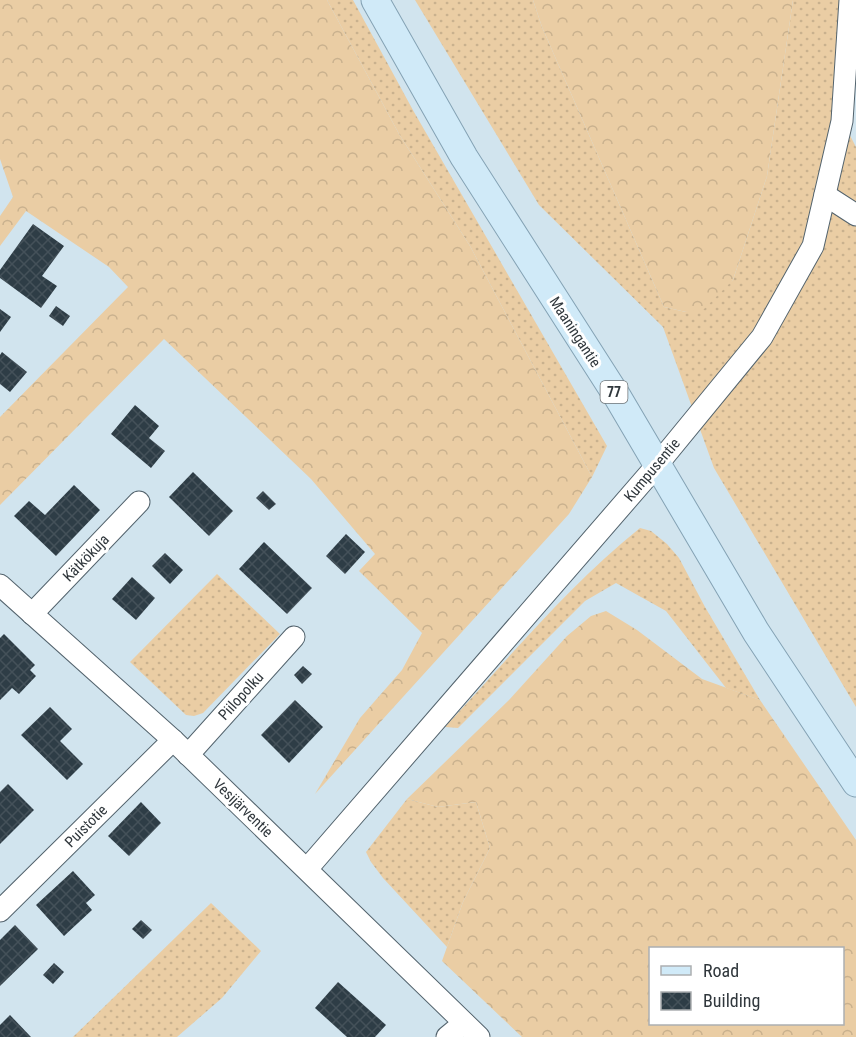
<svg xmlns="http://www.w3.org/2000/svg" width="856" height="1037" font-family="'Roboto Condensed',sans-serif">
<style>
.grass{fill:url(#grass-dots)}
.forest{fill:url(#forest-crowns);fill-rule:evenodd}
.building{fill:url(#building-cross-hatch)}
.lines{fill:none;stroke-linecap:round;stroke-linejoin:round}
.minor-casing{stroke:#53636d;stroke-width:23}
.major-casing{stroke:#84a2b4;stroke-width:29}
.minor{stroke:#fff;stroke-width:21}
.major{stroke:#d0eaf8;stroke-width:27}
.labels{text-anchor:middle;stroke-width:6;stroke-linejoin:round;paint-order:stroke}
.shield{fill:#fff;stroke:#6e7376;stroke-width:1.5}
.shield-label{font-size:14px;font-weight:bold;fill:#30373c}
.street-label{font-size:15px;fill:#30373c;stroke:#fff}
</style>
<defs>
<pattern id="grass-dots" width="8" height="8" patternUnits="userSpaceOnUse" patternTransform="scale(1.5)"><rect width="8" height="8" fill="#eacda4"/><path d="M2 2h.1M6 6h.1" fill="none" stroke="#c9b18e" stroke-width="1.8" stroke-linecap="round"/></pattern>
<pattern id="forest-crowns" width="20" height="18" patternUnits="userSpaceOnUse" patternTransform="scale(1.5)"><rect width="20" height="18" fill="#eacda4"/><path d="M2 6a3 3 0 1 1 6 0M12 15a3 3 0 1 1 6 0" fill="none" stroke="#c9b18e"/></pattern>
<pattern id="building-cross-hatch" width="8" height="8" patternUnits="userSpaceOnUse" patternTransform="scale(1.5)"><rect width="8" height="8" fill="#2e3d46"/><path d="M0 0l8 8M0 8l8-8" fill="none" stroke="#445159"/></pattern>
</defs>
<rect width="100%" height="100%" fill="#d1e4ee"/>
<g class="grass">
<polygon points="327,0 353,0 414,112 607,446 592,477 470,246 399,134"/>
<polygon points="415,0 533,0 542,27 664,307 686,312 733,280 767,176 793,0 850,0 842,120 856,147 856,707 714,468 663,327 539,205"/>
<path d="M640,528L651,531L667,544L679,558L705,607L760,700L726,688L666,611L616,583L585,601L458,728L445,727C508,659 568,586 640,528Z"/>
<polygon points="217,574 280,634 203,713 194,716 186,715 130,662"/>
<polygon points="407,799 438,807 476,802 490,848 463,902 447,947 383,878 371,862 366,852"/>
<polygon points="211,903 261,951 222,998 177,1037 73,1037"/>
</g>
<g class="forest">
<polygon points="0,0 327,0 399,134 470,246 592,477 569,514 315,794 360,718 402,670 422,633 359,571 375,554 311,479 164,339 0,505 0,417 128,287 109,267 26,211 0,246 0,216 13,197 0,159"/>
<polygon points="533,0 793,0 767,176 733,280 704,309 686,312 664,307 542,27"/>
<path d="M606,611L637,630L702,679L760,700L856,840V1037H522L442,961L463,902L490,848L476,802L438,807L407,799L509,700L567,636L591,616ZM650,948H842V1024H650Z"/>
</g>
<g class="building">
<polygon points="33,224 64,246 42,276 57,286 41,308 0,278 0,270"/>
<polygon points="56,306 70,316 63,326 49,316"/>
<polygon points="0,309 11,317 0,332"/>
<polygon points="2,352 27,372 10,392 0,384 0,355"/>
<polygon points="135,405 159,426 149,438 165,451 151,468 111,434"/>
<polygon points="193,472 233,511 209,536 169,497"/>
<polygon points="74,485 100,510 56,556 14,516 29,501 45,515"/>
<polygon points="263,491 276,504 269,510 256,498"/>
<polygon points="346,534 365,552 345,574 326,556"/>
<polygon points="264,542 312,588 287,614 239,569"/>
<polygon points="165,553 183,570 170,584 152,566"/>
<polygon points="132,577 155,598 136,620 112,599"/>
<polygon points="4,634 35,665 30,670 36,676 19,694 12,688 0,700 0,638"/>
<polygon points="303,666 312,674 302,684 294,675"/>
<polygon points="295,700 323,727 289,763 261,735"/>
<polygon points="50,707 72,729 60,741 83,764 67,780 21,735"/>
<polygon points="8,784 34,810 0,844 0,792"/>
<polygon points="141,802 161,823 129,856 108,836"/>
<polygon points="73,871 95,895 86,903 92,910 64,936 36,905"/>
<polygon points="141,920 152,930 143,939 132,929"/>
<polygon points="15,925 38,949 0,986 0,940"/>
<polygon points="54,963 64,972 53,984 43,975"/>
<polygon points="338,982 386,1025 375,1037 347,1037 315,1008"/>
<polygon points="10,1015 31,1037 0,1037 0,1025"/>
</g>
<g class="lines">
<defs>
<g id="minor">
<polyline points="825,195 856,215"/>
<polyline points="0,585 173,740 479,1037"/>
<polyline points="32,614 139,502"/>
<polyline points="188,755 294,637"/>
<polyline points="307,869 657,465 762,337 813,246 842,121 850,0"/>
<polyline points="0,911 173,740"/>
<polyline points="447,1037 464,1023"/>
</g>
<polyline id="major" points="375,0 464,157 617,396 756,632 856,783"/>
</defs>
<use href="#minor" class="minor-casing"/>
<use href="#major" class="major-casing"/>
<use href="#minor" class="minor"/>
<use href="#major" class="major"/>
</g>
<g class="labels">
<rect class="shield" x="600.5" y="381" width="27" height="22" rx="4.5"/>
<g class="shield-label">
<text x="614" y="397">77</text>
</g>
<g class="street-label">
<text transform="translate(575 332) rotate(57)" y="5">Maaningantie</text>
<text transform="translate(652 470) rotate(-50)" y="5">Kumpusentie</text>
<text transform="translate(86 558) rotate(-46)" y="5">Kätkökuja</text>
<text transform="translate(241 696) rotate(-48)" y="5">Piilopolku</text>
<text transform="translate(243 808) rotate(44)" y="5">Vesijärventie</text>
<text transform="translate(86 826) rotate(-45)" y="5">Puistotie</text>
</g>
</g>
<rect x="649" y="947" width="195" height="78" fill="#ffffff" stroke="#acafb1" stroke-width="1.5"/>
<rect x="661" y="966" width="30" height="9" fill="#d0eaf8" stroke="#acafb1" stroke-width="1.5"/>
<text x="703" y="977" font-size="18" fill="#30373c">Road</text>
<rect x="661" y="992" width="30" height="18" fill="url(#building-cross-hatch)" stroke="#acafb1" stroke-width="1.5"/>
<text x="703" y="1007" font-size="18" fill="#30373c">Building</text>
</svg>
